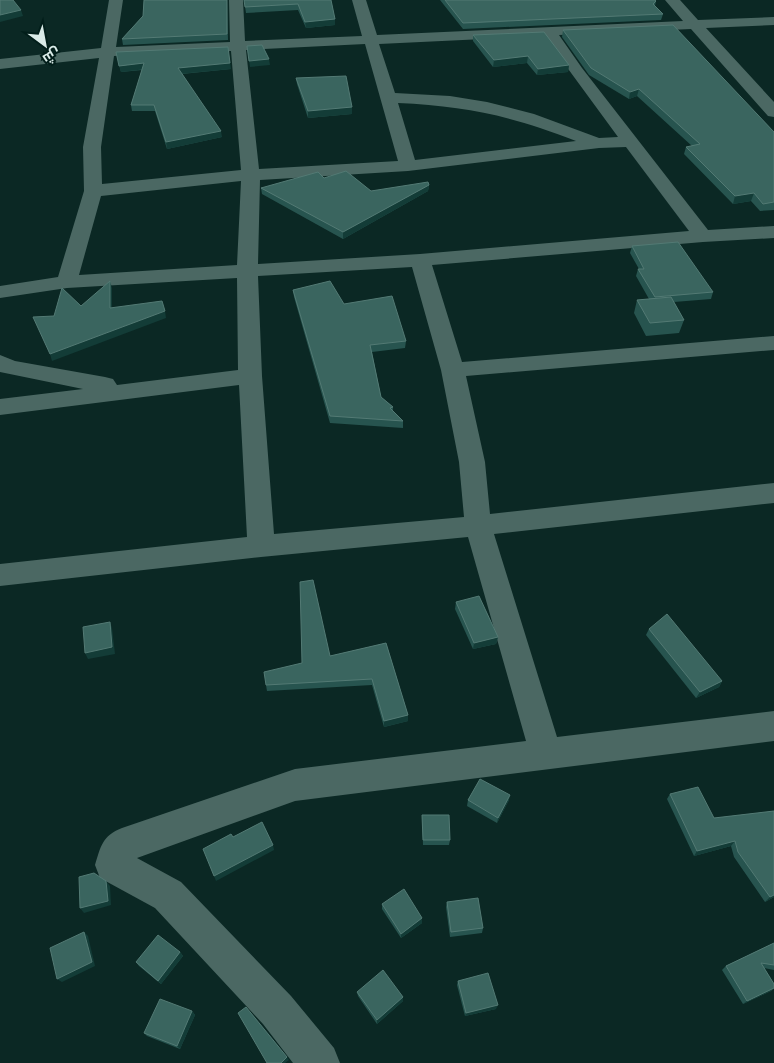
<svg xmlns="http://www.w3.org/2000/svg" width="774" height="1063" font-family="'Fira Sans Condensed',Cairo,sans-serif">
<style>
.lines{fill:none;stroke-linecap:round;stroke-linejoin:round}
.street{fill:#4b6863;fill-rule:evenodd}
.wall{fill:#27544f}
.shaded-wall{fill:#133c37}
.building{fill:#3a655f;stroke:#537a74}
</style>
<rect width="100%" height="100%" fill="#0b2824"/>
<g class="lines">
<path class="street" d="M109,0H123L116,47L230,42L229,0H243L245,41L362,36L352,0H366L377,35L683,21L665,0H680L698,20L774,17V25L706,28L774,102V117L768,116L691,29L559,35L582,68L708,230L774,226V238L703,242L432,265L462,362L774,336V350L466,376L485,462L490,514L774,483V503L494,534L557,737L774,711V741L295,801L137,858L181,882L291,996L334,1048L340,1063H293L263,1024L155,908L100,878L95,865C101,846 102,836 122,828L295,769L526,741L468,537L261,557L0,586V564L247,537L239,385L0,415V399L83,389L0,372V355L15,361L105,377L113,379L117,385L238,370L237,278L67,288L0,298V286L58,277L84,191L83,147L99,58L0,69V59L101,48ZM544,36L618,137L599,138L534,114L487,102L450,96L395,93L379,44ZM365,44L398,161L259,169L246,50ZM231,51L241,170L102,184L101,147L114,56ZM398,103C466,106 512,116 576,141L415,160ZM626,147L689,231L420,254L258,264L260,180L408,171L599,148ZM241,181L237,265L79,275L101,196ZM412,267L441,370L459,462L464,517L274,534L262,376L258,276Z"/>
</g>
<g class="wall">
<polygon points="144,0 227,0 228,40 123,45 122,39 143,16"/>
<polygon points="244,0 331,0 335,19 335,25 306,28 298,10 246,13"/>
<polygon points="440,0 655,0 656,1 655,6 663,14 661,20 463,29"/>
<polygon points="563,30 774,132 774,210 760,211 751,201 733,204 684,154 686,147 692,146 637,96 629,99 589,75 562,37"/>
<polygon points="473,35 569,65 568,72 537,75 527,63 493,67 473,41"/>
<polygon points="116,52 231,69 182,74 222,137 167,149 155,111 132,111 131,105 142,70 121,72"/>
<polygon points="296,78 352,107 352,114 308,118 297,84"/>
<polygon points="324,178 371,191 429,185 428,191 343,239 262,194 261,188"/>
<polygon points="632,246 713,292 711,299 674,302 684,320 679,333 646,336 634,313 637,300 649,299 636,276 638,269 639,269 630,253"/>
<polygon points="293,290 344,304 406,341 405,348 372,352 381,397 393,407 393,411 403,421 403,428 330,423 294,297"/>
<polygon points="456,602 498,637 496,644 473,649 455,609"/>
<polygon points="649,629 722,681 719,687 696,698 646,635"/>
<polygon points="386,643 408,715 408,721 384,727 372,685 267,691 266,685 330,656"/>
<polygon points="670,794 714,818 774,811 774,897 765,902 734,857 731,846 694,856 667,799"/>
<polygon points="468,800 509,800 497,823 467,806"/>
<polygon points="422,815 450,840 449,845 423,845"/>
<polygon points="447,902 483,928 482,933 450,937 446,907"/>
<polygon points="382,904 422,918 422,923 401,938 382,909"/>
<polygon points="774,943 774,970 764,968 774,984 774,988 771,991 743,1004 722,970 726,966"/>
<polygon points="180,952 183,956 161,984 139,966 136,962"/>
<polygon points="458,981 496,1009 465,1016 457,985"/>
<polygon points="357,992 403,1001 377,1024 358,996"/>
<polygon points="192,1011 195,1015 180,1049 147,1036 144,1033"/>
</g>
<g class="shaded-wall">
<polygon points="21,10 23,16 0,22 0,15"/>
<polygon points="335,19 335,25 306,28 305,22"/>
<polygon points="228,47 231,69 179,74 178,68"/>
<polygon points="528,56 527,63 493,67 494,60"/>
<polygon points="269,59 270,65 250,67 249,61"/>
<polygon points="144,63 146,69 121,72 119,66"/>
<polygon points="569,65 568,72 537,75 538,69"/>
<polygon points="639,89 637,96 629,99 630,92"/>
<polygon points="352,107 352,114 308,118 308,111"/>
<polygon points="221,131 222,137 167,149 166,142"/>
<polygon points="429,185 428,191 343,239 343,232"/>
<polygon points="754,193 751,201 733,204 735,196"/>
<polygon points="110,281 112,288 112,315 110,308"/>
<polygon points="165,311 166,318 52,361 50,354"/>
<polygon points="110,622 112,628 115,654 88,659 85,653"/>
<polygon points="498,637 496,644 473,649 474,643"/>
<polygon points="722,681 719,687 696,698 700,692"/>
<polygon points="408,715 408,721 384,727 384,721"/>
<polygon points="510,795 509,800 497,823 498,818"/>
<polygon points="735,841 731,846 694,856 697,851"/>
<polygon points="273,845 274,850 216,881 214,876"/>
<polygon points="106,881 110,886 111,905 84,913 80,908"/>
<polygon points="774,895 774,897 765,902 770,897"/>
<polygon points="422,918 422,923 401,938 401,934"/>
<polygon points="84,932 88,936 95,966 62,982 57,979"/>
<polygon points="180,952 183,956 161,984 158,981"/>
<polygon points="774,988 771,991 743,1004 747,1001"/>
<polygon points="403,997 403,1001 377,1024 377,1020"/>
<polygon points="498,1005 496,1009 465,1016 466,1013"/>
<polygon points="192,1011 195,1015 180,1049 177,1046"/>
<polygon points="287,1057 289,1060 285,1063 281,1063"/>
</g>
<g class="building">
<polygon points="0,0 13,0 21,10 0,15"/>
<polygon points="144,0 227,0 227,34 122,39 143,16"/>
<polygon points="244,0 331,0 335,19 305,22 298,4 245,7"/>
<polygon points="445,0 655,0 656,1 653,4 663,14 463,23"/>
<polygon points="673,25 774,132 774,202 763,204 754,193 735,196 686,147 700,144 639,89 630,92 591,68 563,30"/>
<polygon points="544,32 569,65 538,69 528,56 494,60 473,35"/>
<polygon points="262,45 269,59 249,61 247,46"/>
<polygon points="228,47 230,63 178,68 221,131 166,142 154,105 131,105 144,63 119,66 116,52"/>
<polygon points="346,76 352,107 308,111 296,78"/>
<polygon points="346,171 371,191 428,182 429,185 343,232 261,188 318,172 324,178"/>
<polygon points="678,242 713,292 655,297 638,269 644,269 632,246"/>
<polygon points="110,281 110,308 162,301 165,311 50,354 33,317 54,316 62,288 81,306"/>
<polygon points="330,281 344,304 392,296 406,341 370,345 381,397 393,407 390,408 403,421 330,416 293,290"/>
<polygon points="671,297 684,320 650,323 637,300"/>
<polygon points="313,580 330,656 386,643 408,715 384,721 372,679 266,685 264,672 302,663 300,582"/>
<polygon points="479,596 498,637 474,643 456,602"/>
<polygon points="667,614 722,681 700,692 649,629"/>
<polygon points="110,622 112,647 85,653 83,627"/>
<polygon points="480,779 510,795 498,818 468,800"/>
<polygon points="698,787 714,818 774,811 774,895 770,897 738,852 735,841 697,851 670,794"/>
<polygon points="422,815 449,815 450,840 423,840"/>
<polygon points="262,822 273,845 214,876 203,849 231,834 233,837"/>
<polygon points="94,873 106,881 108,901 80,908 79,877"/>
<polygon points="404,889 422,918 401,934 382,904"/>
<polygon points="478,898 483,928 451,932 447,902"/>
<polygon points="84,932 92,962 57,979 50,948"/>
<polygon points="158,935 180,952 158,981 136,962"/>
<polygon points="774,943 774,965 761,963 774,984 774,988 747,1001 726,966"/>
<polygon points="383,970 403,997 377,1020 357,992"/>
<polygon points="488,973 498,1005 466,1013 458,981"/>
<polygon points="160,999 192,1011 177,1046 144,1033"/>
<polygon points="246,1007 287,1057 281,1063 267,1063 238,1013"/>
</g>
<g transform="translate(45 45) rotate(148)" stroke="#021e1a" stroke-width="4" paint-order="stroke">
<path d="M0-4L9 19L0 12L-9 19Z" fill="#daebe8"/>
<text y="-8" font-size="14" font-weight="bold" text-anchor="middle" fill="#daebe8">ش</text>
</g>
</svg>
